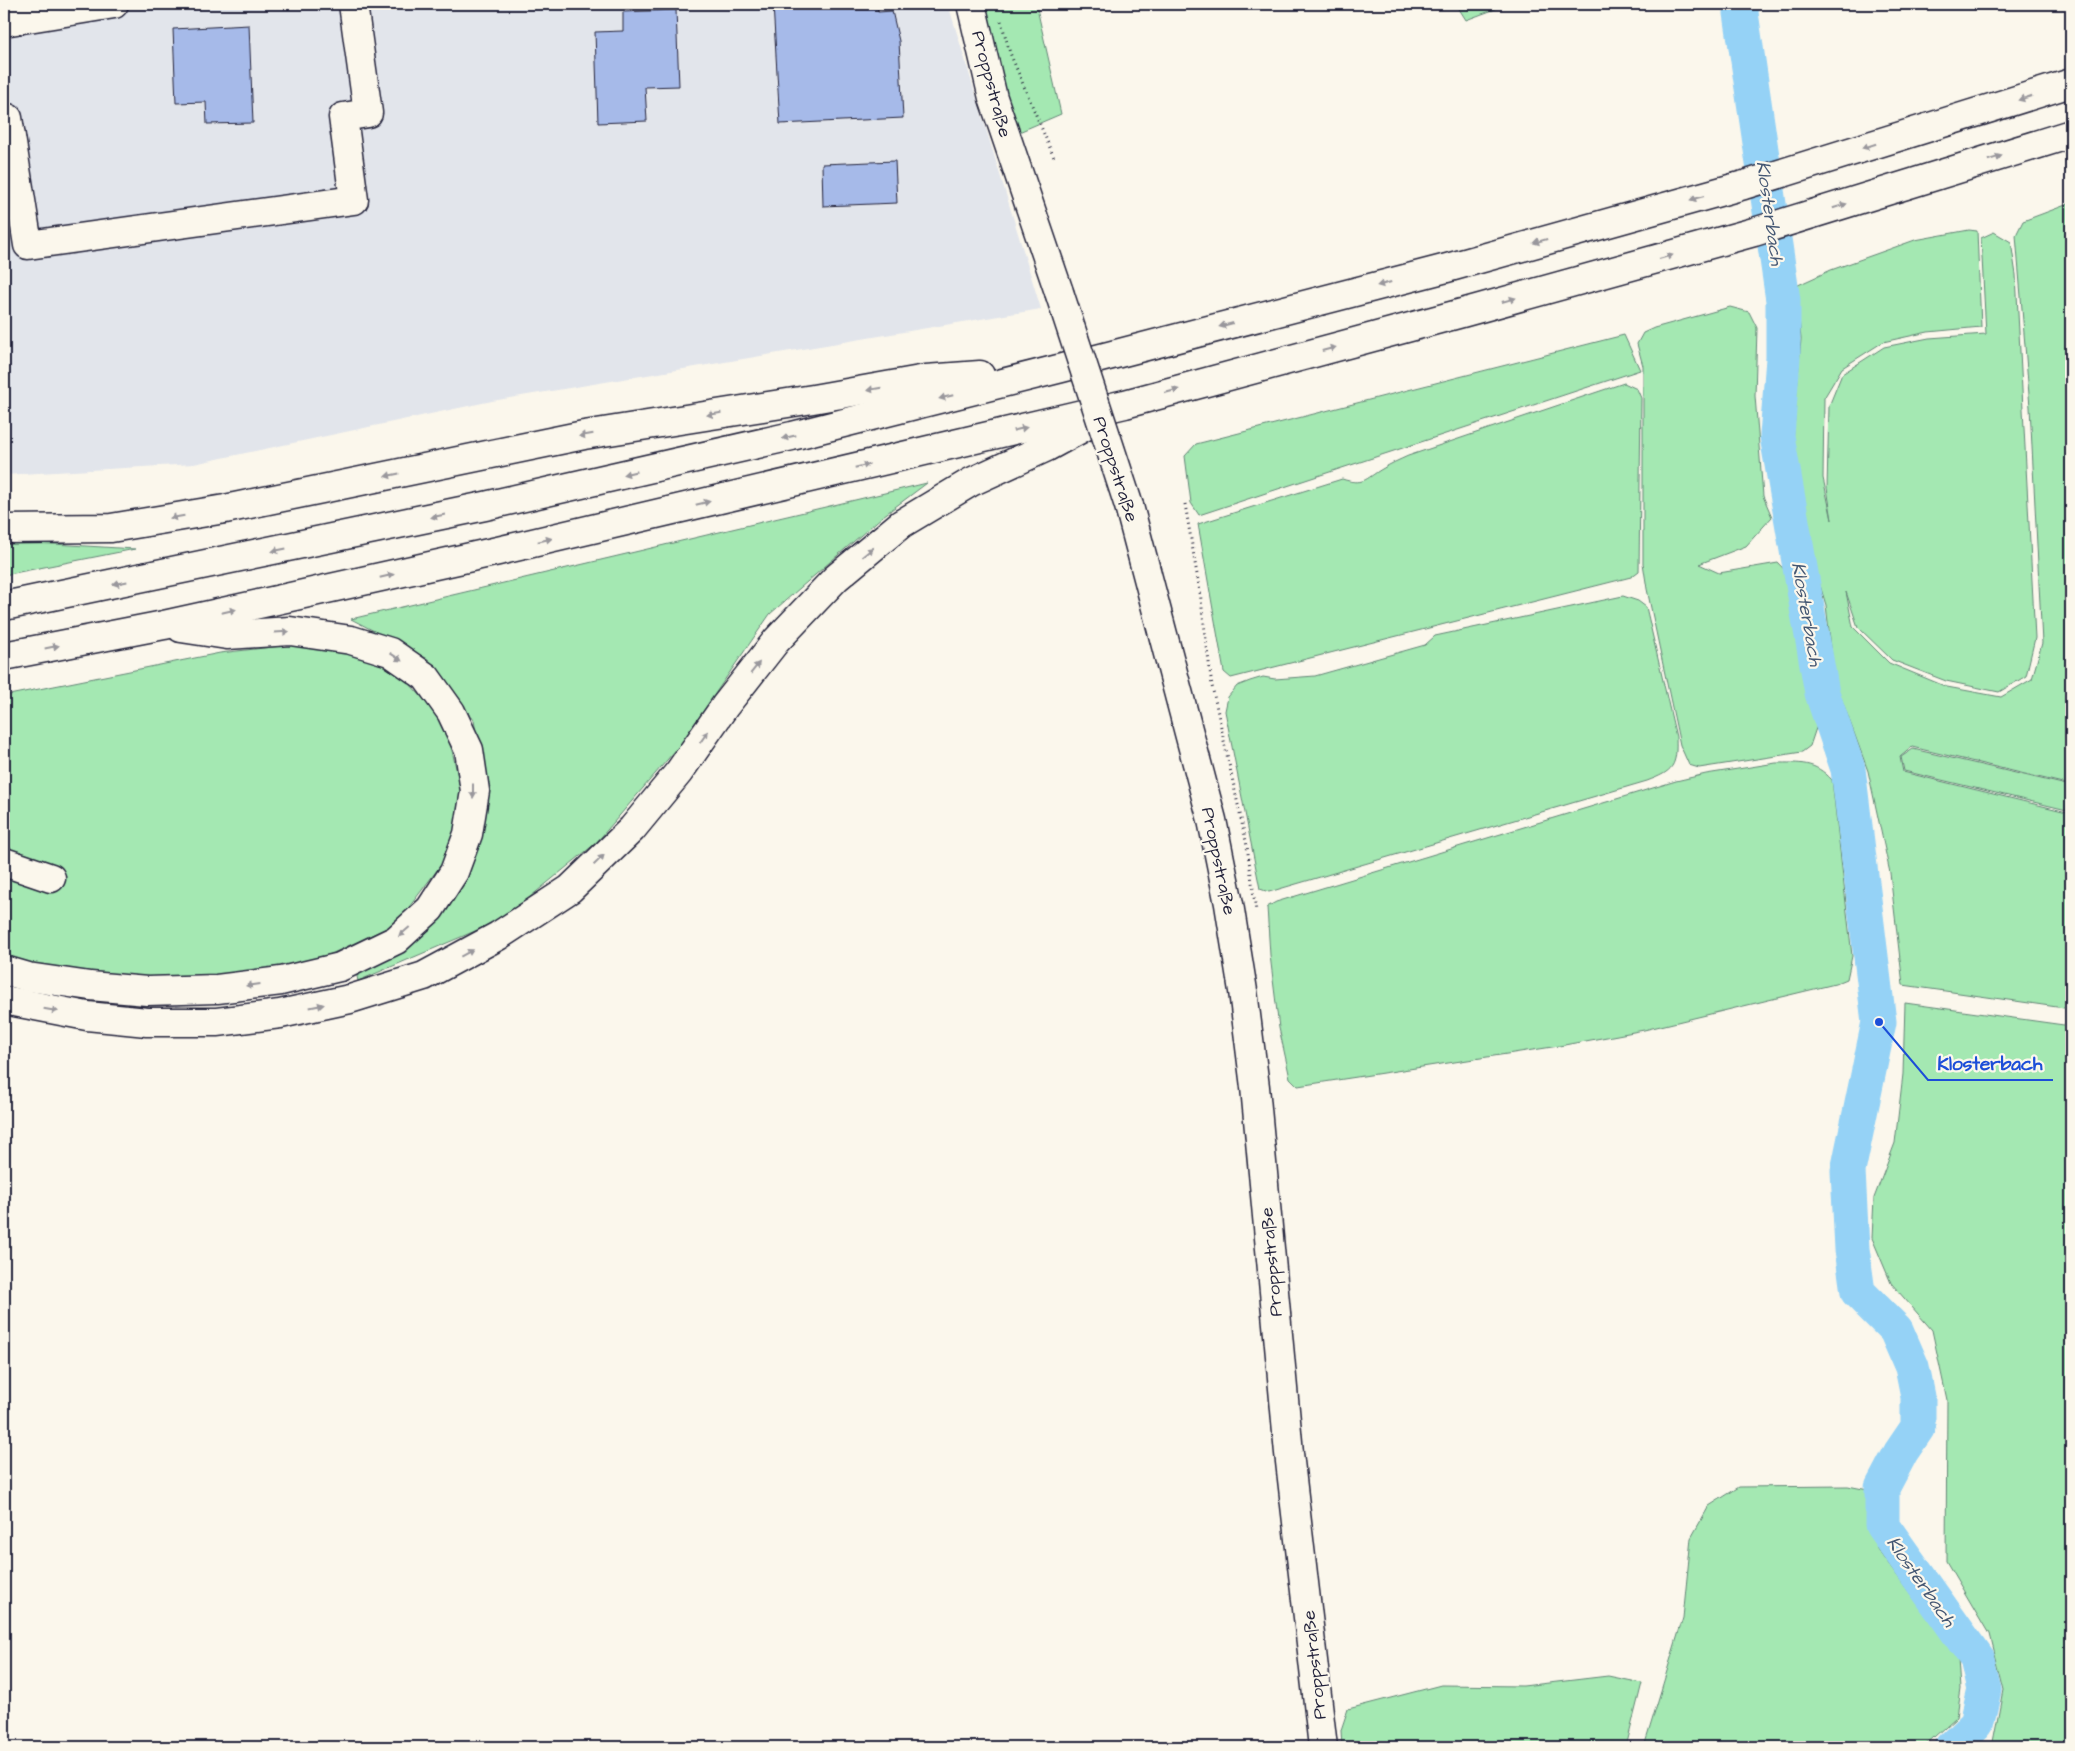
<svg xmlns="http://www.w3.org/2000/svg" width="2075" height="1751" font-family="'Architects Daughter',sans-serif">
<style>
.built{fill:#e2e5eb}
.green{fill:#a4e8b2;stroke:#638576}
.lines{fill:none;stroke-linecap:round;stroke-linejoin:round}
.river{stroke:#95d2f6;stroke-width:35}
.building{fill:#a6bae9;stroke:#22223b}
.minor-casing{stroke:#22223b;stroke-width:31}
.highway-casing{stroke:#22223b;stroke-width:31}
.path{stroke:#22223b;stroke-width:3;stroke-dasharray:1 4;stroke-linecap:butt}
.minor{stroke:#fbf7ec;stroke-width:28}
.highway{stroke:#fbf7ec;stroke-width:28}
.minor-bridge-casing{stroke:#22223b;stroke-width:31;stroke-linecap:butt}
.minor-bridge{stroke:#fbf7ec;stroke-width:28}
.oneway{fill:#99979c}
.labels{text-anchor:middle;stroke-width:4.5;stroke-linejoin:round;paint-order:stroke}
.street-label{font-size:18px;fill:#22223b;stroke:#fbf7ec}
.water-label{font-size:19px;font-style:italic;fill:#445773;stroke:#fbf7ec}
.leader{fill:none;stroke:#1d4ed8;stroke-width:2}
.callout-dot{fill:#1d4ed8;stroke:#fbf7ec;stroke-width:2}
.callout-label{font-size:19px;text-anchor:middle;font-weight:bold;fill:#1d4ed8;stroke:#fbf7ec;stroke-width:4.5;stroke-linejoin:round;paint-order:stroke}
</style>
<rect width="100%" height="100%" fill="#fbf7ec"/>
<filter id="ink" filterUnits="userSpaceOnUse"><feTurbulence type="fractalNoise" baseFrequency=".02" numOctaves="2"/><feDisplacementMap in="SourceGraphic" scale="10" xChannelSelector="R" yChannelSelector="G"/><feConvolveMatrix kernelMatrix="1 2 1 2 8 2 1 2 1" color-interpolation-filters="sRGB"/></filter>
<g filter="url(#ink)">
<polygon class="built" points="4,4 948,4 1041,309 492,401 194,464 4,475"/>
<g class="green">
<polygon points="983,4 1036,4 1061,114 1019,132 1004,88"/>
<polygon points="1456,4 1509,4 1466,20"/>
<polygon points="2071,203 2071,785 1912,747 1900,757 1903,772 2071,813 2071,1009 1903,985 1890,873 1868,771 1835,681 1826,605 1809,549 1793,442 1801,339 1796,286 1831,270 1915,240 1969,230 1977,231 1981,327 1928,332 1883,342 1842,368 1824,398 1823,478 1832,520 1827,488 1829,406 1842,374 1884,347 1929,338 1986,334 1981,238 1994,232 2011,242 2016,275 2035,638 2026,676 1999,692 1946,681 1892,660 1858,627 1846,592 1853,627 1889,663 1947,687 2001,697 2032,679 2042,643 2030,407 2016,235 2023,221"/>
<polygon points="1730,307 1749,312 1757,328 1755,396 1763,496 1772,517 1746,546 1699,564 1719,573 1778,563 1794,580 1815,703 1817,725 1810,746 1802,752 1699,768 1689,765 1680,745 1647,589 1643,563 1643,366 1637,344 1643,333 1654,328"/>
<polygon points="1624,335 1640,370 1199,515 1191,503 1185,456 1196,444"/>
<path d="M1624,383L1637,389L1641,398L1639,571L1631,577L1231,678L1224,672L1198,524L1342,479C1364,486 1365,479 1382,469C1390,464 1399,460 1408,456Z"/>
<polygon points="927,483 883,516 770,614 679,746 596,843 503,919 358,981 355,967 446,904 472,865 487,801 474,720 428,659 351,619"/>
<polygon points="4,541 135,549 4,575"/>
<path d="M1623,596L1638,601L1646,607L1676,737C1677,766 1674,771 1647,781L1269,892L1260,889L1225,711L1228,697L1237,686L1250,681L1263,677L1275,679L1315,676L1425,645L1435,636Z"/>
<polygon points="290,645 343,648 400,673 446,724 463,799 447,857 397,923 314,962 217,976 127,979 27,966 4,957 4,696 220,653"/>
<polygon points="1913,749 2071,786 2071,811 1904,771 1901,757"/>
<path d="M1776,763C1800,763 1815,761 1832,780L1852,956L1847,979L1835,984L1644,1030L1559,1046L1298,1086L1290,1078L1279,1028L1270,955L1267,907L1276,902L1676,781L1706,774Z"/>
<polygon points="1905,1003 2071,1026 2071,1747 1992,1747 2003,1690 1989,1634 1946,1561 1947,1400 1932,1330 1891,1283 1872,1238 1874,1198 1895,1143 1903,1074"/>
<polygon points="1848,1486 1868,1490 1877,1548 1958,1659 1960,1689 1956,1717 1923,1747 1644,1747 1683,1618 1691,1538 1709,1506 1739,1487"/>
<polygon points="1608,1676 1642,1683 1626,1747 1342,1747 1341,1730 1348,1709 1441,1685 1523,1686"/>
</g>
<g class="lines">
<polyline class="river" points="1742,4 1741,13 1783,300 1783,358 1777,436 1822,693 1848,769 1879,1022 1848,1171 1852,1249 1858,1292 1896,1330 1912,1367 1918,1397 1918,1427 1901,1452 1882,1488 1882,1525 1977,1659 1984,1690 1976,1724 1952,1747"/>
</g>
<g class="building">
<polygon points="773,4 877,4 878,12 892,11 899,41 903,118 780,124"/>
<polygon points="676,10 679,86 645,87 647,121 598,123 595,32 623,31 623,12"/>
<polygon points="249,25 253,123 207,124 206,102 176,103 173,29"/>
<polygon points="895,161 897,203 823,206 822,164"/>
</g>
<g class="lines">
<defs>
<g id="minor">
<polyline points="971,4 993,98 1059,292"/>
<polyline points="4,22 114,4"/>
<polyline points="8,118 28,245 354,200 343,117 368,113 353,4"/>
<polyline points="1129,506 1212,820 1229,904 1243,991 1255,1087 1289,1453 1323,1747"/>
<polyline points="4,862 51,878"/>
</g>
<g id="highway">
<polyline points="4,529 111,528 225,509 584,435 813,399 926,379 980,375"/>
<polyline points="4,606 485,506 792,436 1062,368 1447,268 1744,185 2071,83"/>
<polyline points="4,656 164,625 498,551 1125,404 1462,313 1754,232 2071,134"/>
<polyline points="4,970 28,977 90,986 147,991 217,989 281,981 340,967 396,940 430,909 454,872 468,834 475,791 469,750 451,712 426,677 390,652 351,640 290,631 227,635 181,628"/>
<polyline points="4,1000 87,1016 147,1022 217,1022 280,1014 350,999 424,976 498,936 570,889 632,829 679,772 725,706 776,641 836,578 901,524 971,482 1047,447 1095,421"/>
</g>
</defs>
<use href="#minor" class="minor-casing"/>
<use href="#highway" class="highway-casing"/>
<g class="path">
<polyline points="1001,21 1010,53 1055,160"/>
<polyline points="1185,504 1200,592 1212,686 1247,846 1256,911"/>
</g>
<use href="#minor" class="minor"/>
<use href="#highway" class="highway"/>
<defs>
<polyline id="minor-bridge" points="1059,292 1129,506"/>
</defs>
<use href="#minor-bridge" class="minor-bridge-casing"/>
<use href="#minor-bridge" class="minor-bridge"/>
</g>
<defs><path id="oneway-solid" d="M-6-.8H1V-3.2L6.5 0L1 3.2V.8H-6Z" transform="scale(1.25)"/></defs>
<g class="oneway">
<use href="#oneway-solid" transform="translate(2025 98) rotate(163)"/>
<use href="#oneway-solid" transform="translate(1869 146) rotate(163)"/>
<use href="#oneway-solid" transform="translate(1995 158) rotate(-17)"/>
<use href="#oneway-solid" transform="translate(1697 198) rotate(164)"/>
<use href="#oneway-solid" transform="translate(1840 206) rotate(-17)"/>
<use href="#oneway-solid" transform="translate(1540 241) rotate(164)"/>
<use href="#oneway-solid" transform="translate(1666 257) rotate(-16)"/>
<use href="#oneway-solid" transform="translate(1384 284) rotate(165)"/>
<use href="#oneway-solid" transform="translate(1509 300) rotate(-16)"/>
<use href="#oneway-solid" transform="translate(1226 325) rotate(165)"/>
<use href="#oneway-solid" transform="translate(1329 349) rotate(-15)"/>
<use href="#oneway-solid" transform="translate(874 389) rotate(170)"/>
<use href="#oneway-solid" transform="translate(1172 391) rotate(-15)"/>
<use href="#oneway-solid" transform="translate(946 397) rotate(166)"/>
<use href="#oneway-solid" transform="translate(714 414) rotate(171)"/>
<use href="#oneway-solid" transform="translate(1020 429) rotate(-13)"/>
<use href="#oneway-solid" transform="translate(586 435) rotate(170)"/>
<use href="#oneway-solid" transform="translate(789 437) rotate(167)"/>
<use href="#oneway-solid" transform="translate(862 466) rotate(-13)"/>
<use href="#oneway-solid" transform="translate(630 473) rotate(167)"/>
<use href="#oneway-solid" transform="translate(392 475) rotate(168)"/>
<use href="#oneway-solid" transform="translate(703 503) rotate(-13)"/>
<use href="#oneway-solid" transform="translate(438 516) rotate(168)"/>
<use href="#oneway-solid" transform="translate(177 517) rotate(171)"/>
<use href="#oneway-solid" transform="translate(545 540) rotate(-13)"/>
<use href="#oneway-solid" transform="translate(279 550) rotate(168)"/>
<use href="#oneway-solid" transform="translate(868 552) rotate(-40)"/>
<use href="#oneway-solid" transform="translate(387 576) rotate(-13)"/>
<use href="#oneway-solid" transform="translate(120 583) rotate(169)"/>
<use href="#oneway-solid" transform="translate(229 611) rotate(-13)"/>
<use href="#oneway-solid" transform="translate(282 632) rotate(-3)"/>
<use href="#oneway-solid" transform="translate(52 647) rotate(-11)"/>
<use href="#oneway-solid" transform="translate(396 657) rotate(34)"/>
<use href="#oneway-solid" transform="translate(755 668) rotate(-52)"/>
<use href="#oneway-solid" transform="translate(704 737) rotate(-55)"/>
<use href="#oneway-solid" transform="translate(473 791) rotate(90)"/>
<use href="#oneway-solid" transform="translate(599 860) rotate(-44)"/>
<use href="#oneway-solid" transform="translate(404 932) rotate(139)"/>
<use href="#oneway-solid" transform="translate(467 953) rotate(-28)"/>
<use href="#oneway-solid" transform="translate(253 985) rotate(173)"/>
<use href="#oneway-solid" transform="translate(317 1006) rotate(-12)"/>
<use href="#oneway-solid" transform="translate(51 1010) rotate(10)"/>
</g>
</g>
<g class="labels">
<g class="street-label">
<text transform="translate(992 84) rotate(75)" y="6">Proppstraße</text>
<text transform="translate(1116 469) rotate(72)" y="6">Proppstraße</text>
<text transform="translate(1219 861) rotate(78)" y="6">Proppstraße</text>
<text transform="translate(1271 1262) rotate(-95)" y="6">Proppstraße</text>
<text transform="translate(1314 1665) rotate(-96)" y="6">Proppstraße</text>
</g>
<g class="water-label">
<text transform="translate(1771 213) rotate(82)" y="7">Klosterbach</text>
<text transform="translate(1808 614) rotate(80)" y="7">Klosterbach</text>
<text transform="translate(1922 1581) rotate(55)" y="7">Klosterbach</text>
</g>
</g>
<path class="leader" d="M1879 1022L1928 1080H2053"/>
<circle class="callout-dot" cx="1879" cy="1022" r="5"/>
<g class="callout-label">
<text x="1990" y="1070">Klosterbach</text>
</g>
<rect width="2075" height="1751" fill="none" stroke="#fbf7ec" stroke-width="20"/>
<rect x="10" y="10" width="2055" height="1731" fill="none" stroke="#22223b" stroke-width="2" filter="url(#ink)"/>
</svg>
